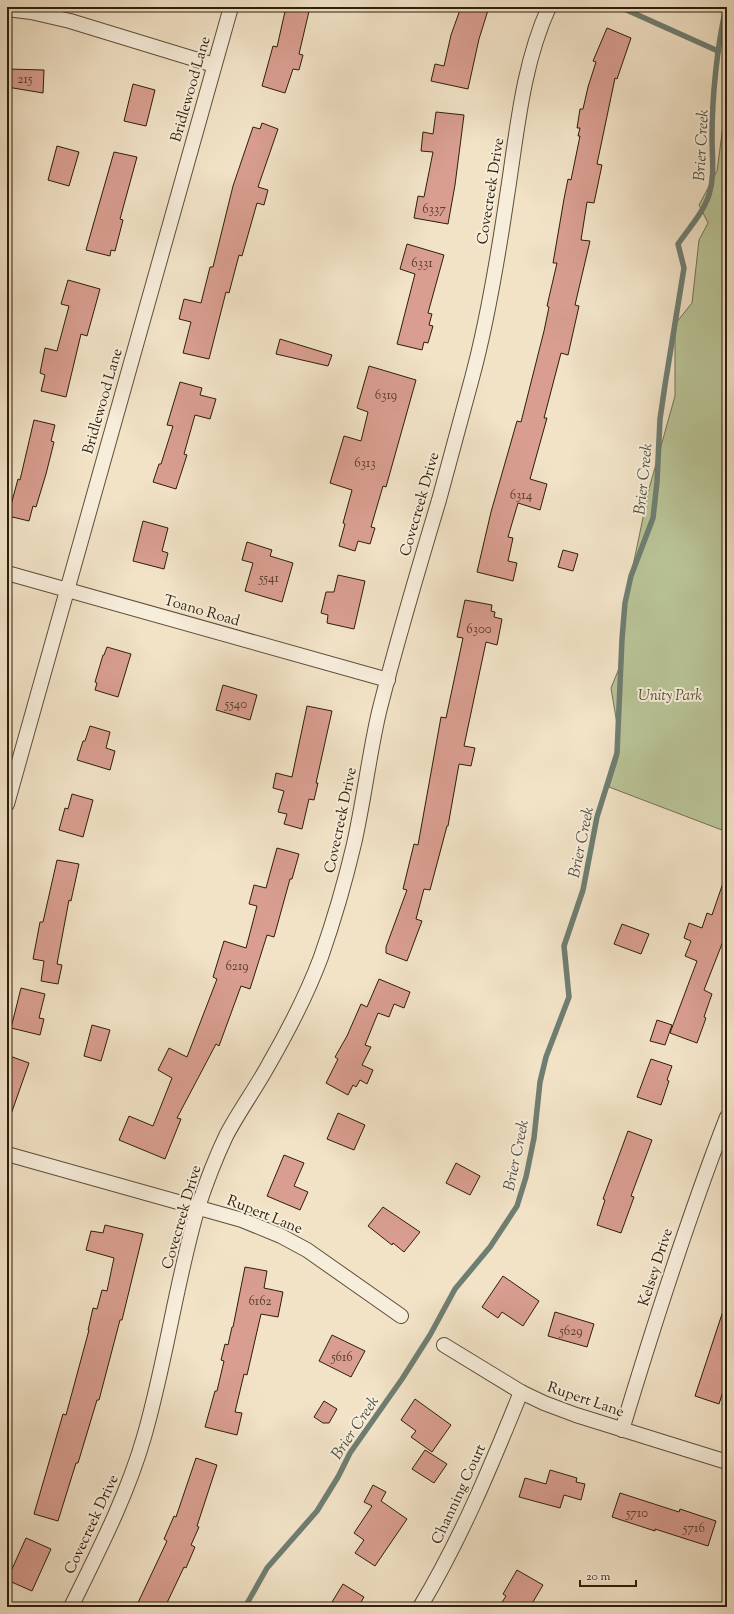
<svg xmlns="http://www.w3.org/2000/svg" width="734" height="1614" font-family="'Sorts Mill Goudy',serif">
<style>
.green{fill:#b9c497;stroke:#737150}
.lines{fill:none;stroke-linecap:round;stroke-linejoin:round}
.stream{stroke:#6f7e72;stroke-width:5.5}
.building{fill:#d99e90;stroke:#2d1e0a}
.street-casing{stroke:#5e4f39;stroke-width:16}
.street{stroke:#f7eddb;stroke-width:14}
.labels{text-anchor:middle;stroke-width:4;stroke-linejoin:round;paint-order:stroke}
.number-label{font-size:13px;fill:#583e2c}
.street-label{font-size:15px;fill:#2d1e0a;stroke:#f7eddb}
.park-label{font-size:15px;font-style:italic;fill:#575034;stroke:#f7eddb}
.water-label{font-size:16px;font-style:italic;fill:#4e4e3e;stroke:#f7eddb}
</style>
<rect width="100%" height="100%" fill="#f2e3c7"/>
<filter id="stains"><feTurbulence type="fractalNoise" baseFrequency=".005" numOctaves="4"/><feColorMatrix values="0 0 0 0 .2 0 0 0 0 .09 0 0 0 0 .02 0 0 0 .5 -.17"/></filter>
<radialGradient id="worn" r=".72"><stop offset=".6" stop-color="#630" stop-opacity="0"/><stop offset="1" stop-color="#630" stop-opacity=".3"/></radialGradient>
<polygon class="green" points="727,96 727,832 609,787 618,758 619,736 611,688 620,666 625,604 649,489 675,396 675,324 692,303 699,240 708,223 699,205 717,171"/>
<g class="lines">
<g class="stream">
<polyline points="620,7 718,51"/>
<path d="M245,1607L267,1568L317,1511L338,1477L350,1453L402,1379L430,1335L455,1289L490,1247L517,1206L526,1177L534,1138L540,1082L546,1057L569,997L564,946L583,890L597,817L617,753L622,639L625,603L631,576L653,518L657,482L660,419L665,385L684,268L678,244C689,228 703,213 709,195C715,176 712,157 712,137C712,97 717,47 726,7"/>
</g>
</g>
<g class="building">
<polygon points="286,7 310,7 299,54 303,55 299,70 293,69 285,93 262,86 273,46 277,47"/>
<polygon points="461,7 489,7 479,39 468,89 431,81 435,64 444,66 451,35"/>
<polygon points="607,28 631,38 617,79 615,78 597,164 602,165 594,203 587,202 581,240 590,241 575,305 579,306 568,355 561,353 544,418 547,418 530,479 547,484 540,510 518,503 508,537 513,538 508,561 517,563 513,581 477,572 491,512 517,421 521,422 544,331 549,307 547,306 557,263 553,263 564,199 568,179 571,180 580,136 578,136 580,128 577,128 580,109 583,109 588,87 596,62 593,61"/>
<polygon points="7,69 44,70 43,93 7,87"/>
<polygon points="133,84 155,90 146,126 124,121"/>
<polygon points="436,112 464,115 455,185 448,224 414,218 418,196 424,197 433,152 421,151 423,132 433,134"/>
<polygon points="262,123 278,129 258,187 268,190 264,205 257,203 242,256 239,255 229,293 226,292 209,359 183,353 191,322 179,319 184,299 201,303 210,267 213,267 233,186 253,127 260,129"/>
<polygon points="57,146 79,152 69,186 48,180"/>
<polygon points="114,152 137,157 120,219 123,220 115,251 111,250 110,256 86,250"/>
<polygon points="407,244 444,255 428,313 432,314 429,325 433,326 428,343 424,342 422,350 397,344 415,274 400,269"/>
<polygon points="68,280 100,289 87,336 81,334 66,397 41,391 45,375 40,373 45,348 57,351 69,306 61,304"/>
<polygon points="280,339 332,355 328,366 276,354"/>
<polygon points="369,366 416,380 386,487 383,486 371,527 375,528 370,544 358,541 355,551 339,546 345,524 343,523 352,490 330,483 344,436 361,441 368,412 357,408"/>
<polygon points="180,382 202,388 200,395 216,399 210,419 195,415 184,454 187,455 176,489 153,482 159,464 161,464 173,426 167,425"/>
<polygon points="34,420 55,425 51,441 54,442 46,474 36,507 33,506 29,521 8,516 18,479 20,480"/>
<polygon points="143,521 168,528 162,551 168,553 164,569 133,561"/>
<polygon points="247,542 272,550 270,556 293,563 282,602 245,591 253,563 242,560"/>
<polygon points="563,550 578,554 573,571 558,567"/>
<polygon points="338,575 365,581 354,629 327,623 328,615 321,613 326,592 334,592"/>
<polygon points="465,600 492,605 491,611 495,612 494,617 502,619 497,645 486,642 464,746 475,748 471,766 459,764 448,826 447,826 430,890 424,889 416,919 422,921 407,961 386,953 386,947 407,890 403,889 414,844 418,845 441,717 446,718 463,638 457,637"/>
<polygon points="107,647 131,654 118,697 95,690 97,683 95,682 103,655 104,655"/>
<polygon points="223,685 257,695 250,720 216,710"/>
<polygon points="307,706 332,711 316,783 318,783 314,800 309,799 302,829 284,824 287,814 278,812 284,791 273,788 276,773 292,777"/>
<polygon points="90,726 110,732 106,748 115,751 110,770 77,760 83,741 85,741"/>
<polygon points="72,794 93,800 83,837 59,830 65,808 68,809"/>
<polygon points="277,848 299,854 292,879 290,879 274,937 267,935 250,989 241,986 219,1046 216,1044 177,1118 181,1119 165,1159 119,1140 129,1116 153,1126 172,1078 158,1070 169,1048 187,1057 217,979 213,977 224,941 246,948 257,906 249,904 254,885 266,888"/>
<polygon points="57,860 79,864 71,901 69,900 57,964 62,965 58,984 41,981 44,961 33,959 40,922 43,922"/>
<polygon points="724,880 727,880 727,931 704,990 712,994 704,1017 706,1018 697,1043 670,1033 697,961 685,956 691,941 684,938 689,923 702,928 707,913 712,915"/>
<polygon points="622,924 649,934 641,954 614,944"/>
<polygon points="379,979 410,992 404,1008 394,1004 389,1017 378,1013 365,1045 371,1047 362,1065 373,1070 367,1084 360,1080 356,1087 353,1085 348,1095 326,1083 338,1059 335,1057 347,1036 361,1004 367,1007"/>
<polygon points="21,988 45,994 39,1018 44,1019 40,1035 11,1028"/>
<polygon points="657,1020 672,1025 665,1045 650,1041"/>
<polygon points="92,1025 110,1030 101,1061 84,1056"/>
<polygon points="7,1055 29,1063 9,1120 7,1120"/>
<polygon points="651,1059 672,1066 667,1080 669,1081 661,1105 637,1097"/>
<polygon points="338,1113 365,1125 354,1150 327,1139"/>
<polygon points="628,1131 652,1140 631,1196 634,1197 621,1233 597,1225 605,1200 603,1199"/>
<polygon points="284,1155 304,1163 294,1186 308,1192 300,1210 267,1196"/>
<polygon points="456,1163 480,1176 470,1195 446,1183"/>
<polygon points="383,1207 420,1232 404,1252 393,1243 392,1245 368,1226"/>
<polygon points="105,1225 143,1234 122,1320 120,1320 99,1400 97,1400 78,1463 76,1463 58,1521 34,1514 63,1414 66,1415 89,1330 88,1330 93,1308 97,1309 102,1290 107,1291 114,1258 86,1250 91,1231 103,1233"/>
<polygon points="245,1267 267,1271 264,1288 283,1292 278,1317 261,1314 247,1375 244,1374 235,1412 242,1413 237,1435 205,1427 215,1391 217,1391 224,1361 221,1360 225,1344 228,1345 232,1327 233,1327"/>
<polygon points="503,1276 539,1301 523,1326 502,1312 498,1318 482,1307"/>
<polygon points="724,1308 727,1309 727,1379 719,1404 695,1396"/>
<polygon points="555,1312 594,1324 587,1347 548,1336"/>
<polygon points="332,1335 365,1351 351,1377 319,1361"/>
<polygon points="415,1399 451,1425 432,1452 411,1437 416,1431 401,1420"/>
<polygon points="324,1401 337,1409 329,1423 323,1423 314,1417"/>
<polygon points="425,1450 447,1464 434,1483 412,1469"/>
<polygon points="196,1458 217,1465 197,1526 199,1527 191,1545 195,1547 186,1568 184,1567 165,1607 136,1607 167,1541 164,1539 174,1516 176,1517"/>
<polygon points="550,1470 577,1478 576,1482 585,1484 581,1500 564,1495 560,1508 519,1497 525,1478 546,1484"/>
<polygon points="373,1485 386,1492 381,1501 407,1519 375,1566 355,1553 364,1540 354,1533 372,1506 364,1502"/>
<polygon points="620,1493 679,1512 680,1509 716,1521 708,1546 655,1529 655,1531 612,1517"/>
<polygon points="26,1538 51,1549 32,1591 7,1580"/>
<polygon points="517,1570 543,1585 530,1607 499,1607 506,1596 503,1594"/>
<polygon points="343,1584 364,1597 358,1607 329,1607"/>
</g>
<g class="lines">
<defs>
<g id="street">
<polyline points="7,9 31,12 70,21 214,65"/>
<polyline points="7,573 388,680"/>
<polyline points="7,804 231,7"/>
<polyline points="7,1154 242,1220 281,1236 307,1250 401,1316"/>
<polyline points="444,1345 521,1392 544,1403 576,1415 727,1462"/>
<path d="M622,1430C654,1324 687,1220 727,1117"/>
<path d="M71,1607C98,1552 127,1496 144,1437C166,1361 176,1282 198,1207C206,1183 215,1159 226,1136C239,1111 256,1088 269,1064C288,1031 308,992 321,957C334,920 345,882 354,844C364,800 369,755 379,712C397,640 418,570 439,500C450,460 461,419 472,378C488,319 498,257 507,196C517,133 522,66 549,7"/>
<path d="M420,1607C461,1539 491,1466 521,1392"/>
</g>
</defs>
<use href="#street" class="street-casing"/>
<use href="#street" class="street"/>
</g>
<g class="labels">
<g class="number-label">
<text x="25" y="83">215</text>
<text x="434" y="213">6337</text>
<text x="422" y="267">6331</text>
<text x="386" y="399">6319</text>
<text x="365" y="467">6313</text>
<text x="521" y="499">6314</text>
<text x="269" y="582">5541</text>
<text x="479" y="633">6300</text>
<text x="236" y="708">5540</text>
<text x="237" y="970">6219</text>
<text x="260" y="1305">6162</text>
<text x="571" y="1335">5629</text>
<text x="342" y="1361">5616</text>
<text x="637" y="1517">5710</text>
<text x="694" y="1532">5716</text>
</g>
<g class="street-label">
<text transform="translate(190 89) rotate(-74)" y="5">Bridlewood Lane</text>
<text transform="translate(490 191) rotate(-81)" y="5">Covecreek Drive</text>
<text transform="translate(102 401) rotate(-74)" y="5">Bridlewood Lane</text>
<text transform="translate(419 504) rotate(-74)" y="5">Covecreek Drive</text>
<text transform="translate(202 610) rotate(16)" y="5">Toano Road</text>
<text transform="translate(340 820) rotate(-78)" y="5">Covecreek Drive</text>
<text transform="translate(265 1214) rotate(22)" y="5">Rupert Lane</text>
<text transform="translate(181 1217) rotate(-74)" y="5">Covecreek Drive</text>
<text transform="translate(655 1267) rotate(-72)" y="5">Kelsey Drive</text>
<text transform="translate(586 1399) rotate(19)" y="5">Rupert Lane</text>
<text transform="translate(458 1494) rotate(-65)" y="5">Channing Court</text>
<text transform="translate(91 1524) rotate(-65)" y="5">Covecreek Drive</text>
</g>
<g class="park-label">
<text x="670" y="700">Unity Park</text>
</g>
<g class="water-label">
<text transform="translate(700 145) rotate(-87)" y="6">Brier Creek</text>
<text transform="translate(642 479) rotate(-84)" y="6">Brier Creek</text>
<text transform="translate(580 842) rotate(-78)" y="6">Brier Creek</text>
<text transform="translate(515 1155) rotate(-78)" y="6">Brier Creek</text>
<text transform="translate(354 1427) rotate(-56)" y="6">Brier Creek</text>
</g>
</g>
<rect width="734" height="1614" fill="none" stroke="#f2e3c7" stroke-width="24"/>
<rect x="8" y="8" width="718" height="1598" fill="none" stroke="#2d1e0a" stroke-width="2"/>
<rect x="12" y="12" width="710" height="1590" fill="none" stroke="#2d1e0a"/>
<path d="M580 1580v6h56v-6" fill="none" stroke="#2d1e0a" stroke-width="2"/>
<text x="586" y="1580" font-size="12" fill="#2d1e0a" stroke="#f7eddb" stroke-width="3" paint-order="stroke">20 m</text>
<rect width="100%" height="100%" filter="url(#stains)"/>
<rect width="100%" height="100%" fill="url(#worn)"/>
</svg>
